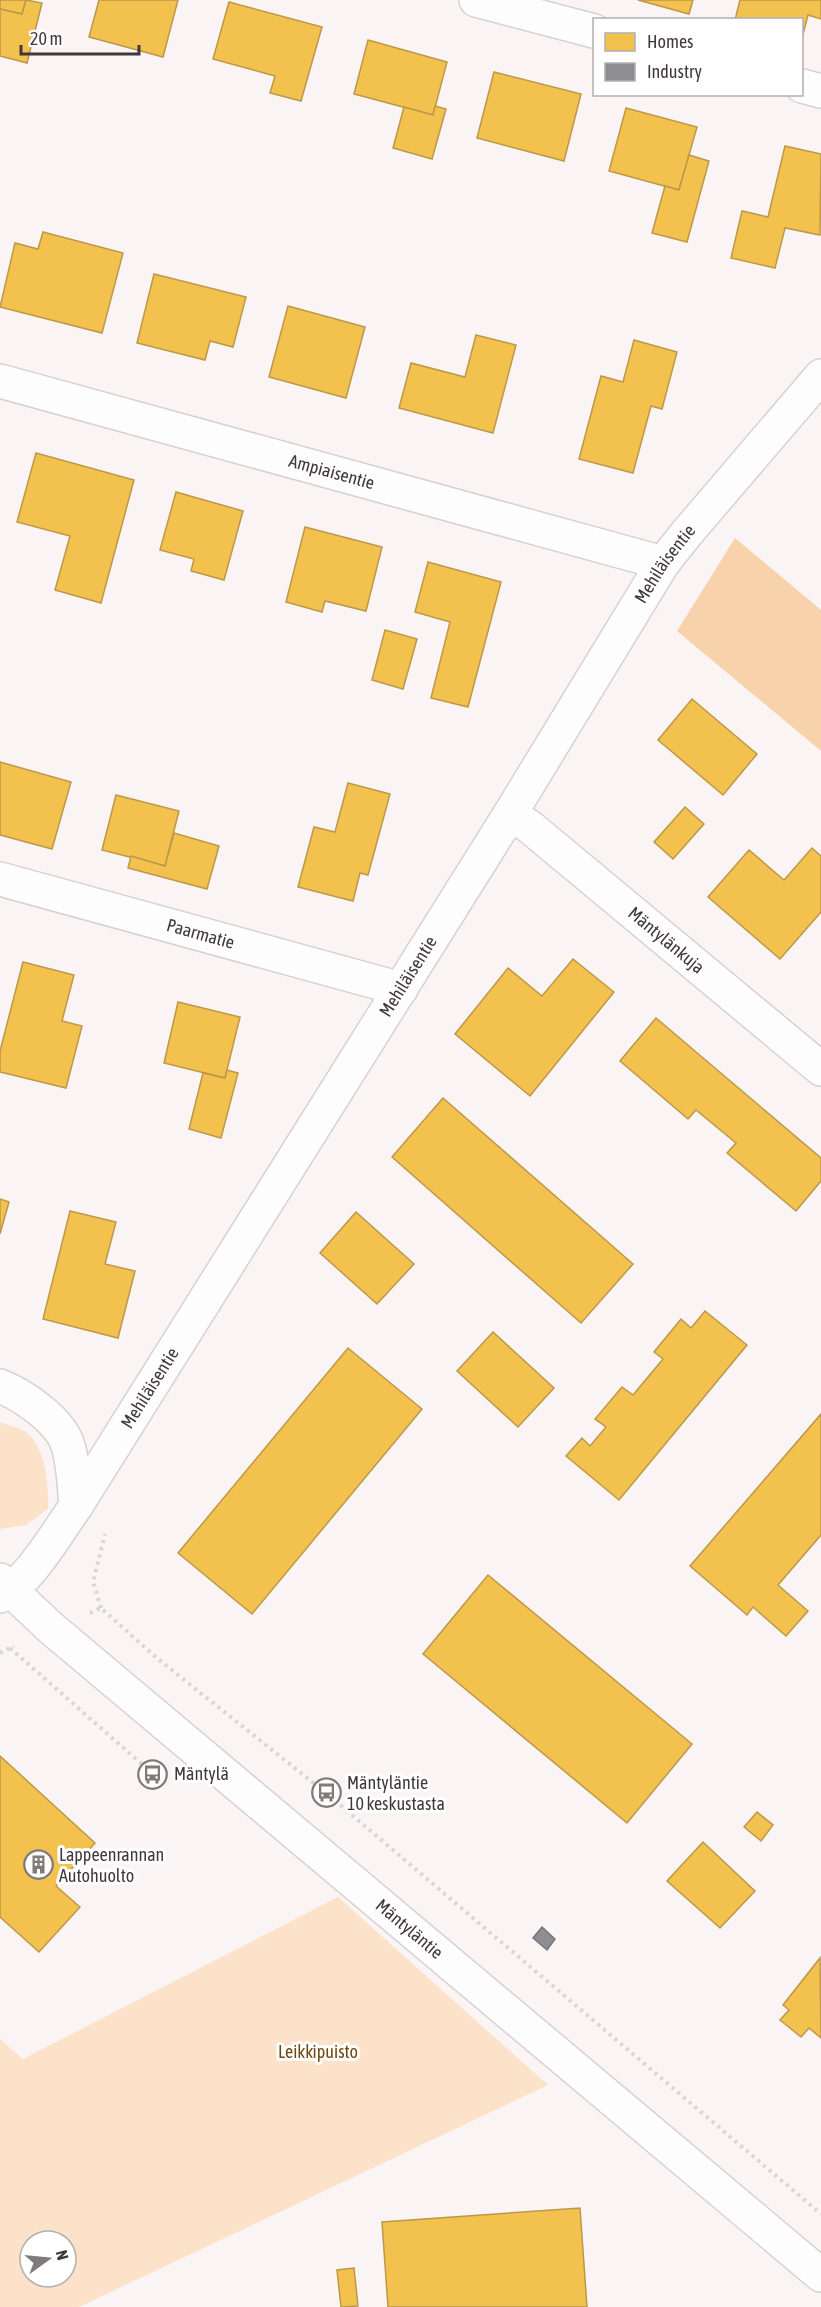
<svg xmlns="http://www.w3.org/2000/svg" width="821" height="2307" font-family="'Asap Condensed',sans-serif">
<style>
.green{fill:#fce2c9;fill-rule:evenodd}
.forest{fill:#f8d2ab}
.homes{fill:#f2c14e;stroke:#bd9848;stroke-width:1.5}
.industry{fill:#8d8d92;stroke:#767478;stroke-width:1.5}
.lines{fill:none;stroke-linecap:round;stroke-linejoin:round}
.minor-casing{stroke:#d8d1d2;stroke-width:36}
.path{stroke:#d8d5d6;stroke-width:4;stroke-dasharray:3 4.5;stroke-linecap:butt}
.minor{stroke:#fefdfe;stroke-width:33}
.labels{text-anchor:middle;stroke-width:6;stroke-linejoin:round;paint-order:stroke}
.street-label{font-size:18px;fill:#40383a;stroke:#fff}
.poi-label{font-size:18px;fill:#40383a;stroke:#fff;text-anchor:start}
.park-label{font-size:18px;fill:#71480f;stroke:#fff}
</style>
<rect width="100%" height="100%" fill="#fbf4f5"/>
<g class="green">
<path d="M0,1422C8,1425 20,1428 27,1433C46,1448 49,1487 48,1509L26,1525L0,1529Z"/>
<path d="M338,1897L548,2085L79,2307H0V2039L23,2059ZM30,2241H66V2277H30Z"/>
</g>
<polygon class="forest" points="735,538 821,610 821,751 677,631"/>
<g class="homes">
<polygon points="0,0 26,0 22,14 0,9"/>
<polygon points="26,0 42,3 27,63 0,56 0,9 22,14"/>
<polygon points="99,0 178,0 163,57 89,37"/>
<polygon points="638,0 693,0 689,14"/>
<polygon points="740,0 821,0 821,19 808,15 802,38 802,20 735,20"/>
<polygon points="229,2 322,27 301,101 270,93 275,76 213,59"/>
<polygon points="368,40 447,62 433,115 354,94"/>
<polygon points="494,72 581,94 564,161 477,138"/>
<polygon points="435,106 446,109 432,159 393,148 404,107 433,115"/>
<polygon points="626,108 697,127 679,190 609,171"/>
<polygon points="785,146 821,154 820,235 785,228 775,268 731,258 742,211 768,217"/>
<polygon points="689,155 709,161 687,242 652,233 665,186 679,190"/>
<polygon points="43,232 123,253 102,333 0,307 15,243 38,249"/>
<polygon points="154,274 246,297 233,347 210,341 205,360 137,343"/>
<polygon points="288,306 365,327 346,398 269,377"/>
<polygon points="476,335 516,345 493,433 399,408 411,363 465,377"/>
<polygon points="634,340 677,352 662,409 651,406 633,473 579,459 601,376 623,382"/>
<polygon points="36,453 134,480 101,603 55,590 70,536 17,522"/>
<polygon points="176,492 243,511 224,580 191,571 194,559 160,550"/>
<polygon points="305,527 382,547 366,611 325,601 322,612 286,602"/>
<polygon points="428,562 501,582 468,707 431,698 450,622 415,612"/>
<polygon points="385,630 417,639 403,689 372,680"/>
<polygon points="692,699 757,754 723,795 658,740"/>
<polygon points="0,762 71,782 52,849 0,835"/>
<polygon points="348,783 390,794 368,875 360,873 353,901 298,887 314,827 335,832"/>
<polygon points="116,795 179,811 165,866 102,850"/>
<polygon points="685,807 704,824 673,859 654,842"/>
<polygon points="174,833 219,846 207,889 128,868 131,856 165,866"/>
<polygon points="812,848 821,856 821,912 780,959 708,897 749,850 784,880"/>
<polygon points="573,959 614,992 530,1096 455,1034 508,968 542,996"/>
<polygon points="23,962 74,975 62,1021 82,1026 66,1088 0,1072 0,1051"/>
<polygon points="178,1002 240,1017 225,1078 164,1063"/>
<polygon points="656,1018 821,1158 821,1181 796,1211 727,1153 736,1143 696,1110 688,1119 620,1061"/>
<polygon points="227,1070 238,1073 221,1138 189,1129 203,1073 225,1078"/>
<polygon points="443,1098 633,1264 581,1323 392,1157"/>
<polygon points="0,1199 9,1202 0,1234"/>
<polygon points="70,1211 116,1222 105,1264 135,1271 118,1338 43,1319"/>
<polygon points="356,1212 414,1264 377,1304 320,1253"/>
<polygon points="705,1311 747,1345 619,1500 566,1456 582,1438 590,1446 606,1427 595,1419 622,1387 633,1395 663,1359 654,1352 681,1319 691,1328"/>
<polygon points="493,1332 554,1388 518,1427 457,1371"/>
<polygon points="348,1348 422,1409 252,1614 178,1553"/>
<polygon points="821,1414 821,1535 778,1585 808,1611 786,1636 753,1607 747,1615 690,1566"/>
<polygon points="488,1575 692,1744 627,1823 423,1654"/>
<polygon points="0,1756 95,1843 56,1886 80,1907 39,1952 0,1917"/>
<polygon points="757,1812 773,1825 761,1841 744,1827"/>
<polygon points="703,1842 755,1891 720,1928 667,1881"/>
<polygon points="820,1958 821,2038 809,2028 801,2037 780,2020 789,2010 783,2005"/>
<polygon points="580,2208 587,2307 388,2307 382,2222"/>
<polygon points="354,2268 358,2306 341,2307 337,2270"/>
</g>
<polygon class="industry" points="542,1927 555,1939 547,1950 533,1938"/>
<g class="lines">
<defs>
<g id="minor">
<polyline points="476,0 594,31"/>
<polyline points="802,86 821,91"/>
<path id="s1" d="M0,381L663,563"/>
<path id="s2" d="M510,814L530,827L821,1069"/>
<path id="s3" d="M0,879L401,989"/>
<path d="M0,1386C23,1395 61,1421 68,1446C74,1465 74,1486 76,1506"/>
<path id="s4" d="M0,1580L51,1628L821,2275"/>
<path id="s5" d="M0,1596C30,1581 56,1534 76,1506L510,814L663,563L686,534L821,376"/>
</g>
</defs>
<use href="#minor" class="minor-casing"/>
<g class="path">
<polyline points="101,1608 93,1582 105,1534"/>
<polyline points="90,1613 101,1608 158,1659 326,1793 821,2214"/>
<polyline points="10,1648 153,1774"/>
<polyline points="0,1653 14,1646"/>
</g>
<use href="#minor" class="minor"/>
</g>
<defs>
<symbol id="bus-ring" viewBox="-11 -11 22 22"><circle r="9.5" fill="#fff" stroke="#817a7b" stroke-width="1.5"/><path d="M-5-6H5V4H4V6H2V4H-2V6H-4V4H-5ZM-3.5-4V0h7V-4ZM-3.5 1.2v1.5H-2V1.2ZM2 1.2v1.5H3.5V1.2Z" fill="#817a7b"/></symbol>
<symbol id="building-ring" viewBox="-11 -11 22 22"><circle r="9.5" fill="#fff" stroke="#817a7b" stroke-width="1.5"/><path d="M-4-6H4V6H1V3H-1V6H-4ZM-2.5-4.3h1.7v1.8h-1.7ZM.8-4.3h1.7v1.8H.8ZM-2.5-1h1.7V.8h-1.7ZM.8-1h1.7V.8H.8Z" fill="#817a7b"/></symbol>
</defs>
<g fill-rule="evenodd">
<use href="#bus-ring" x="136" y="1758" width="33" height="33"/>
<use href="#bus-ring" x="310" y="1776" width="33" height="33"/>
<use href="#building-ring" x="22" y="1848" width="33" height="33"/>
</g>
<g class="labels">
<g class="street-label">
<text dy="6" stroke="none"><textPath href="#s1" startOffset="344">Ampiaisentie</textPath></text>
<text dy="6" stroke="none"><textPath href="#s5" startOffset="1230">Mehiläisentie</textPath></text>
<text dy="6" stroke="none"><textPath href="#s3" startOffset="208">Paarmatie</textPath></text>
<text dy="6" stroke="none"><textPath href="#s2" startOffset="201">Mäntylänkuja</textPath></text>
<text dy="6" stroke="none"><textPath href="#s5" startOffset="744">Mehiläisentie</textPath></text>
<text dy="6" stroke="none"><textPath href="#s5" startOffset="258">Mehiläisentie</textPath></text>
<text dy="6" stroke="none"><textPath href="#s4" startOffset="538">Mäntyläntie</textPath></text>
</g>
<g class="poi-label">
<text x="174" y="1780">Mäntylä</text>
<text x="347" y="1789">Mäntyläntie<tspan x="347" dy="21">10 keskustasta</tspan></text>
<text x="59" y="1861">Lappeenrannan<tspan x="59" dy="21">Autohuolto</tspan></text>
</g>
<g class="park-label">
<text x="318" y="2058">Leikkipuisto</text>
</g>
</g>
<rect x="593" y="18" width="210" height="78" fill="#ffffff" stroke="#b3afb0" stroke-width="1.5"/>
<rect x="605" y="33" width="30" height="18" fill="#f2c14e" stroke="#b3afb0" stroke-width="1.5"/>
<text x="647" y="48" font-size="18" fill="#40383a">Homes</text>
<rect x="605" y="63" width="30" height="18" fill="#8d8d92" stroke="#b3afb0" stroke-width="1.5"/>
<text x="647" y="78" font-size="18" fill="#40383a">Industry</text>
<g transform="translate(48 2259) rotate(75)"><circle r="28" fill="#ffffff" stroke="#b3afb0" stroke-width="1.5"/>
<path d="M0-4.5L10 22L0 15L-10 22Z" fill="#817a7b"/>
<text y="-9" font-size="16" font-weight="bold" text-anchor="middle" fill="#40383a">N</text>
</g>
<path d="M21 45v9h118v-9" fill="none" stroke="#40383a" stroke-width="3"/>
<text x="30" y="45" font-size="18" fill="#40383a" stroke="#ffffff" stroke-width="4.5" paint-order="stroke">20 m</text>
</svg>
